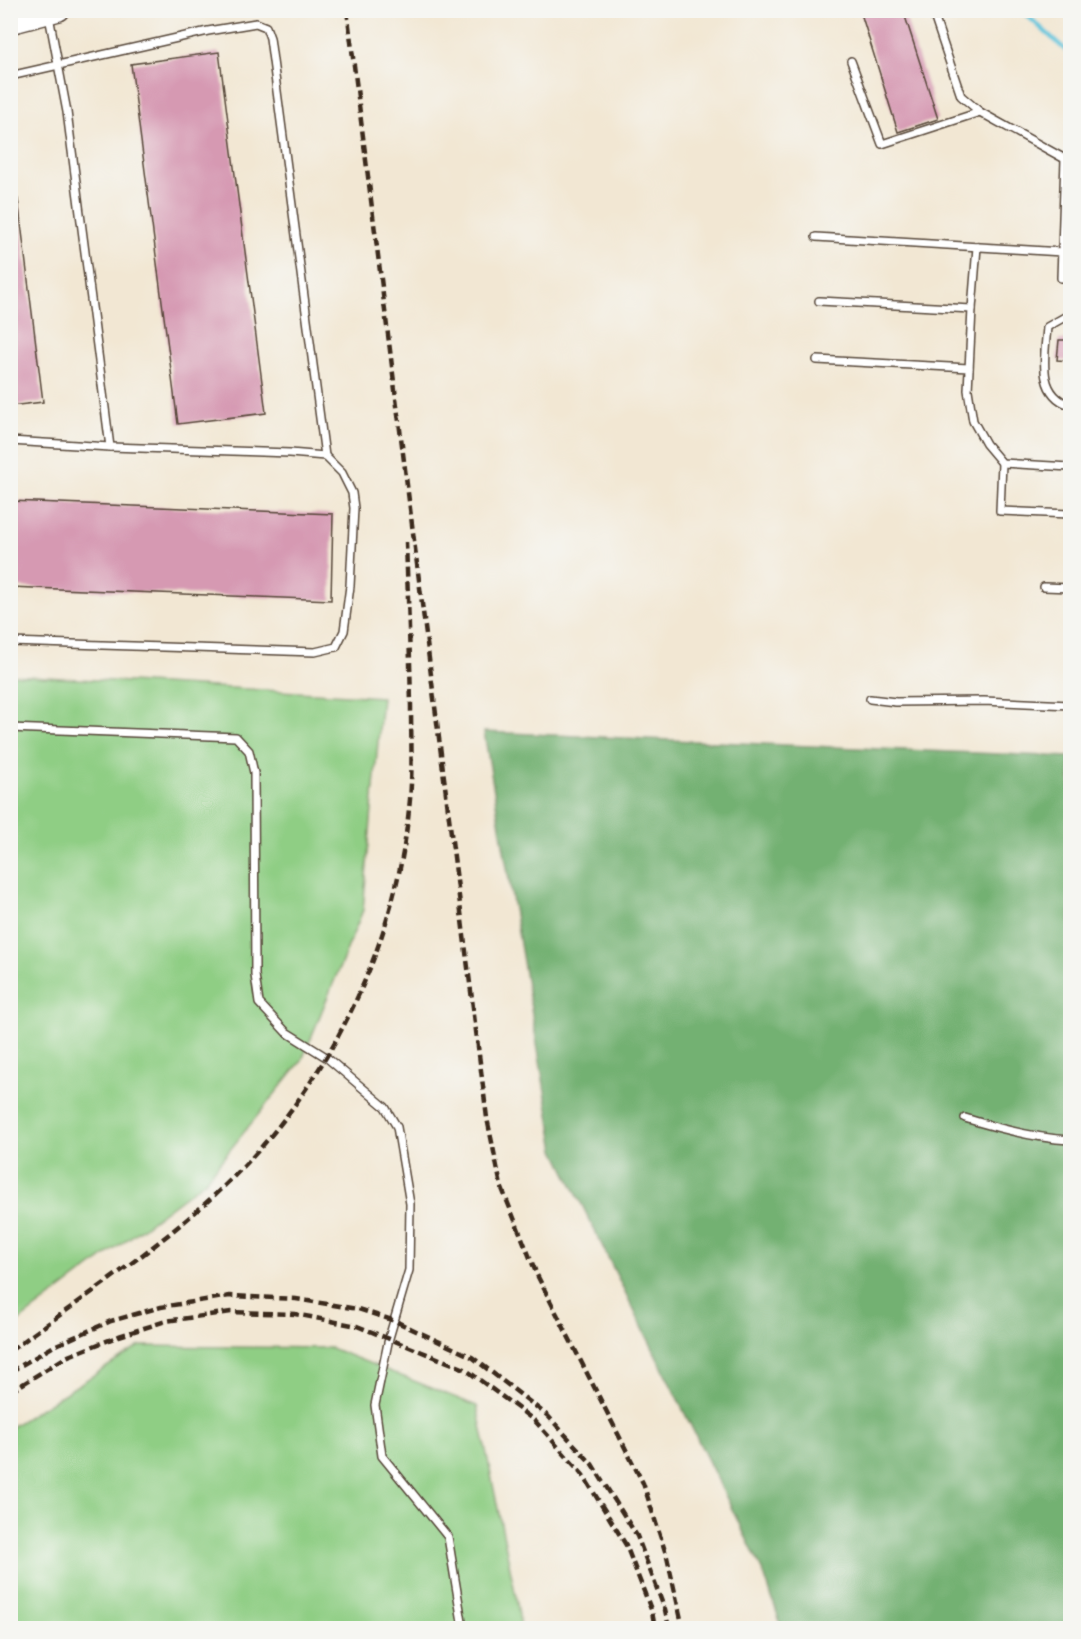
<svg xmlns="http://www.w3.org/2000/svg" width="1081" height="1639" font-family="'Architects Daughter',sans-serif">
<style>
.green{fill:#8fce84;stroke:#657c51;stroke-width:1.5}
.forest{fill:#73b172;stroke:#576e48;stroke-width:1.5}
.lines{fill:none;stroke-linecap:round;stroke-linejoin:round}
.stream{stroke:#5ec4db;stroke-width:4.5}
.building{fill:#d699b2}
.lane-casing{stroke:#564639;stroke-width:10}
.primary-casing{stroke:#564639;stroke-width:24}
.lane{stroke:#fff;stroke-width:7}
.primary{stroke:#fff;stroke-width:21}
.rail{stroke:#3b2a1e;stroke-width:4.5;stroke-dasharray:9 4.5;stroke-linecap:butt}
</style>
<rect width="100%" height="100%" fill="#f6f6f2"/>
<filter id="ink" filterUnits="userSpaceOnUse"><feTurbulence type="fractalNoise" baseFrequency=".0167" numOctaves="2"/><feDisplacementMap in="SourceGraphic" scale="12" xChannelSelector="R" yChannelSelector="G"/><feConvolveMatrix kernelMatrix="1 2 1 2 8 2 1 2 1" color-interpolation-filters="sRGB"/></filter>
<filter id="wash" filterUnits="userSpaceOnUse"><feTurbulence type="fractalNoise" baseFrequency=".008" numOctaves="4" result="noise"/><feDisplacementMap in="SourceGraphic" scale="24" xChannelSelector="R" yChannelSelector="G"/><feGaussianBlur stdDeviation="1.35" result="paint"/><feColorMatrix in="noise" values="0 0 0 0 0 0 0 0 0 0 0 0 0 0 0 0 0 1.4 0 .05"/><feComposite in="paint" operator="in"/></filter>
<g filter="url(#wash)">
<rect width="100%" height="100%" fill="#f2e7d3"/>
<g class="green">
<polygon points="11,675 382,697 363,910 302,1060 205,1181 11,1327"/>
<polygon points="140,1346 331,1348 477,1406 516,1597 521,1628 11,1628 11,1427"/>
</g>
<polygon class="forest" points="484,732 1070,757 1070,1628 782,1628 764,1574 555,1150"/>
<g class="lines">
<polyline class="stream" points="1021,10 1070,54"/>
</g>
<g id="blocks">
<g class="building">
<polygon points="860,10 903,10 938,119 898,132"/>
<polygon points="219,52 266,413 178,424 131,64"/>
<polygon points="10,199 18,199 43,402 10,406"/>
<polygon points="1059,340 1071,340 1071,361 1057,360"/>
<polygon points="10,501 333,514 331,600 10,587"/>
</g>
</g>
</g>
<g filter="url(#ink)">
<use href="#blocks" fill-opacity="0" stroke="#564639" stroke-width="1.5"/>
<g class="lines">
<defs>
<g id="lane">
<polyline points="932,10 961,96 980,112 1065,159 1070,160"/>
<polyline points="851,61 882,144 980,112"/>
<polyline points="10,76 208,31 256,23 266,27 270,38 325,456"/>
<polyline points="1065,159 1061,278 1070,278"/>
<polyline points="816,237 1062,252"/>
<polyline points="977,247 972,309 968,390 973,421 986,444 1002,463 1070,467"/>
<polyline points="819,301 972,309"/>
<path d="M1070,314L1047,327C1045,355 1036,394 1070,405"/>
<polyline points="817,360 969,368"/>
<polyline points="10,441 110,447 67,112 49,16"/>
<polyline points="1002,463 1000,511 1070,514"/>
<polyline points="1044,587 1070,588"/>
<polyline points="10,642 315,652 336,647 344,631 350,586 354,508 352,493 342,473 325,456 290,453 110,447"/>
<polyline points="870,699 896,702 984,701 1070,705"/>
<polyline points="10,728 236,737 249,751 254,773 255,975 259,1003 286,1032 326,1057 385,1107 397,1127 410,1204 409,1270 389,1338 375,1405 382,1456 448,1537 463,1628"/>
<path d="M965,1118C1000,1129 1034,1138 1070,1140"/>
</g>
<polyline id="primary" points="10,23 59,10"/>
</defs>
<use href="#lane" class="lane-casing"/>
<use href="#primary" class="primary-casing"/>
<use href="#lane" class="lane"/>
<use href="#primary" class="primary"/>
<g class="rail">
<polyline points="347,10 487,1118 501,1186 537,1275 643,1483 667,1557 683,1628"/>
<path d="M10,1351C89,1293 179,1235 246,1164C336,1068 396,940 409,809C413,775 411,741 411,707C410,652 408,597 406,542"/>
<polyline points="10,1372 54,1346 111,1321 161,1307 230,1296 296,1299 358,1309 395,1321 472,1357 548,1416 592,1464 637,1536 665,1610 669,1628"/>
<polyline points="10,1392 66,1357 119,1336 166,1321 231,1312 295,1314 357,1326 465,1369 535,1421 583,1475 626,1545 652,1612 655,1628"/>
</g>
</g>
</g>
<rect width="1081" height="1639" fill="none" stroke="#f6f6f2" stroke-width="36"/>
</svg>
